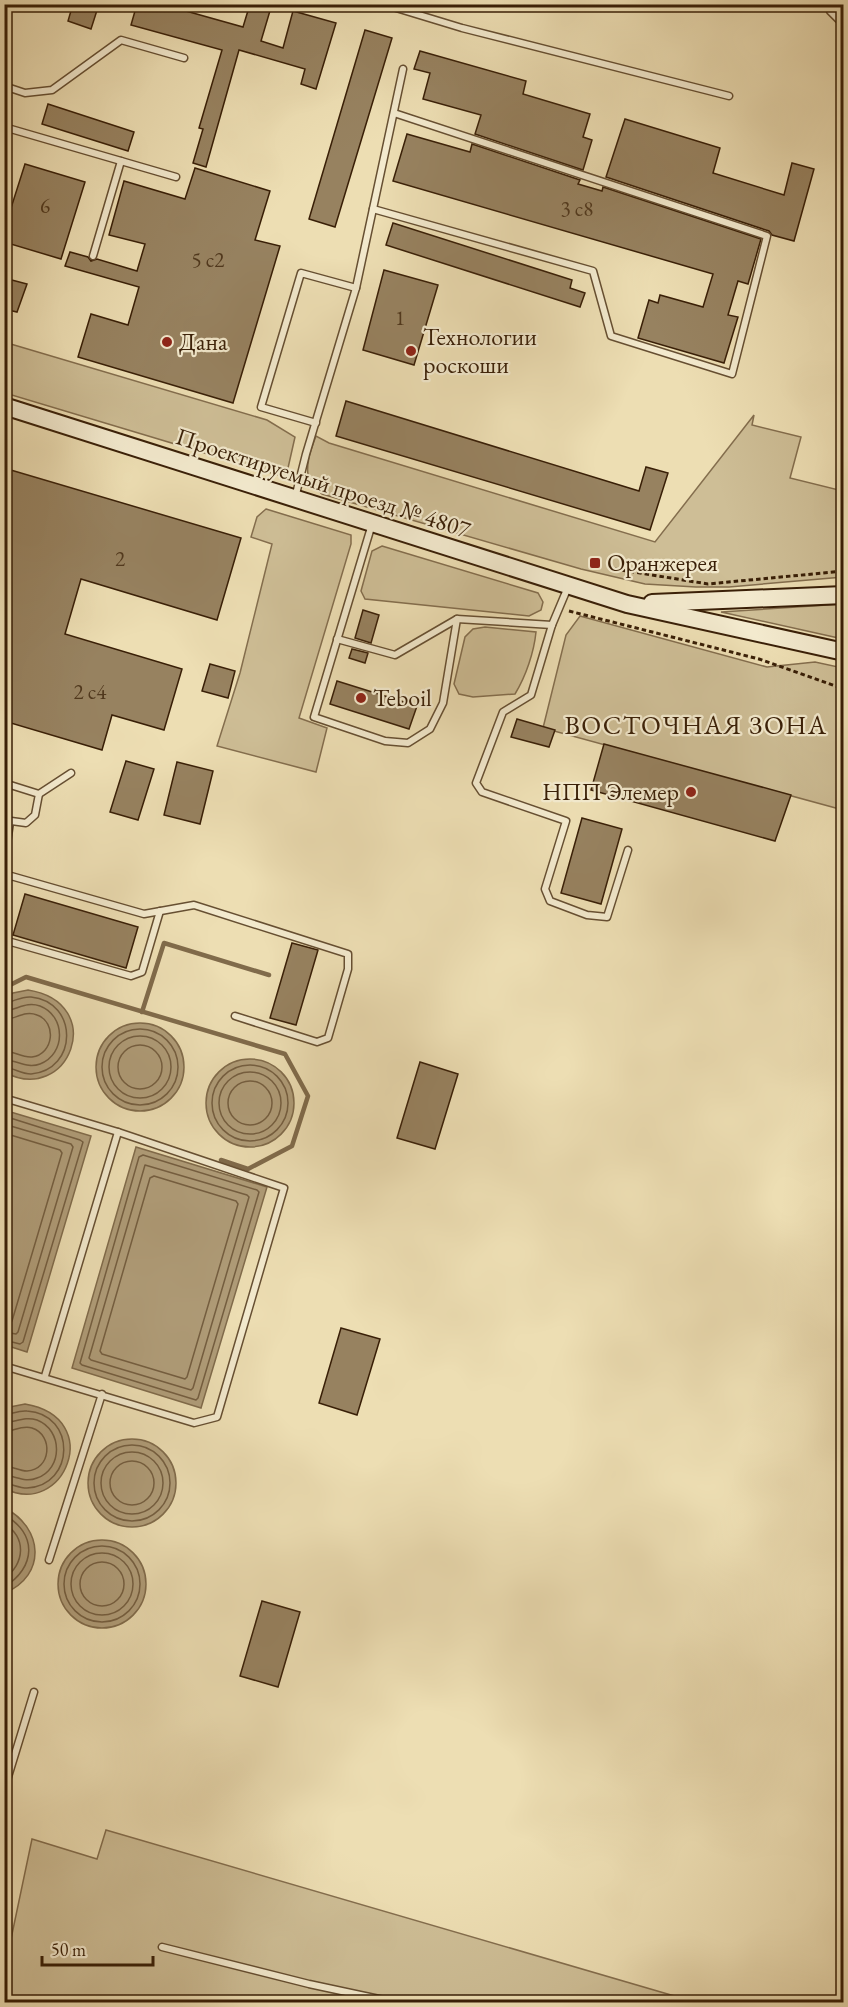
<svg xmlns="http://www.w3.org/2000/svg" width="848" height="2007" font-family="'EB Garamond',serif">
<style>
.green{fill:#cebe96;stroke:#846e4e;stroke-width:1.5}
.water{fill:#b09d79;stroke:#806b4b;stroke-width:1.5}
.lines{fill:none;stroke-linecap:round;stroke-linejoin:round}
.shore{stroke:#745e40;stroke-width:1.5}
.stream{stroke:#806b4b;stroke-width:4.5}
.building{fill:#978260;stroke:#391f07;stroke-width:1.5}
.service-casing{stroke:#664f32;stroke-width:9}
.secondary-casing{stroke:#391f07;stroke-width:20}
.path{stroke:#391f07;stroke-width:3;stroke-dasharray:4.5 3;stroke-linecap:butt}
.service{stroke:#f3eace;stroke-width:6}
.secondary{stroke:#f3eace;stroke-width:16}
.poi-dot{fill:#8f2418;stroke:#f3eace;stroke-width:2}
.labels{text-anchor:middle;stroke-width:4.5;stroke-linejoin:round;paint-order:stroke}
.number-label{font-size:21px;fill:#50381d}
.poi-label{font-size:24px;fill:#391f07;stroke:#f3eace;text-anchor:start}
.street-label{font-size:24px;fill:#391f07;stroke:#f3eace}
.neighbourhood-label{font-size:26px;letter-spacing:1.5px;fill:#391f07;stroke:#f3eace}
</style>
<rect width="100%" height="100%" fill="#eddeb3"/>
<filter id="stains"><feTurbulence type="fractalNoise" baseFrequency=".00333" numOctaves="4"/><feColorMatrix values="0 0 0 0 .2 0 0 0 0 .09 0 0 0 0 .02 0 0 0 .5 -.17"/></filter>
<radialGradient id="worn" r=".72"><stop offset=".6" stop-color="#630" stop-opacity="0"/><stop offset="1" stop-color="#630" stop-opacity=".3"/></radialGradient>
<g class="green">
<polygon points="4,342 267,420 295,437 288,468 278,475 5,393"/>
<path d="M754,415L752,425L801,437L790,478L843,491V577L729,587H696L645,584L581,569L322,494C319,491 313,487 311,484C303,470 311,449 316,436L329,443L655,542Z"/>
<polygon points="266,509 351,535 351,544 299,718 327,728 316,772 217,746 240,673 272,544 251,537 257,517"/>
<polygon points="382,546 538,593 543,602 541,610 529,616 365,599 361,591 372,551"/>
<polygon points="843,604 843,639 721,612"/>
<polygon points="580,616 767,667 815,662 843,668 843,810 543,728 566,635"/>
<path d="M485,627L536,632C534,652 526,676 515,694L473,697L459,694L454,684L465,637L473,629Z"/>
<polygon points="106,1830 695,2002 5,2002 5,1937 11,1939 32,1839 97,1859"/>
</g>
<g class="water">
<path d="M28,990C109,1003 69,1107 4,1072L5,998L13,993Z"/>
<circle cx="140" cy="1067" r="44"/>
<circle cx="250" cy="1103" r="44"/>
<polygon points="4,1110 91,1136 27,1352 5,1345"/>
<polygon points="136,1147 267,1187 201,1408 72,1368"/>
<path d="M25,1404C107,1418 63,1520 4,1488L5,1410L10,1407Z"/>
<circle cx="132" cy="1483" r="44"/>
<path d="M5,1508C43,1528 47,1575 5,1593Z"/>
<circle cx="102" cy="1584" r="44"/>
</g>
<g class="lines">
<g class="shore">
<path d="M4,1003C14,1002 21,996 31,997C79,1002 78,1070 31,1074C21,1074 14,1068 4,1067"/>
<path d="M4,1011C17,1010 26,1001 40,1006C66,1016 66,1054 40,1064C27,1069 17,1060 4,1060"/>
<path d="M4,1020C16,1019 25,1010 37,1015C57,1022 54,1054 32,1057C22,1058 14,1051 4,1051"/>
<circle cx="140" cy="1067" r="38"/>
<circle cx="140" cy="1067" r="31"/>
<circle cx="140" cy="1067" r="22"/>
<circle cx="250" cy="1103" r="38"/>
<circle cx="250" cy="1103" r="31"/>
<circle cx="250" cy="1103" r="22"/>
<polyline points="4,1116 80,1140 83,1142 23,1342 20,1344 4,1340"/>
<polyline points="4,1124 71,1144 73,1147 18,1332 16,1334 4,1332"/>
<polyline points="4,1133 60,1150 62,1153 12,1321 10,1323 4,1323"/>
<polygon points="143,1155 257,1190 259,1192 198,1398 196,1400 82,1365 80,1363 139,1157"/>
<polygon points="145,1165 247,1195 249,1197 193,1388 191,1390 91,1360 89,1358"/>
<polygon points="154,1176 236,1201 238,1204 187,1377 185,1379 102,1354 100,1351 150,1178"/>
<path d="M4,1415C12,1414 19,1410 27,1411C77,1414 75,1486 27,1488C19,1488 12,1484 4,1483"/>
<path d="M4,1423C16,1422 25,1416 37,1420C63,1430 63,1469 37,1478C25,1483 16,1476 4,1475"/>
<path d="M4,1432C14,1431 22,1425 32,1428C54,1435 51,1470 27,1471C19,1471 12,1466 4,1466"/>
<circle cx="132" cy="1483" r="38"/>
<circle cx="132" cy="1483" r="31"/>
<circle cx="132" cy="1483" r="22"/>
<path d="M4,1515C38,1533 36,1568 4,1587"/>
<path d="M4,1524C27,1536 25,1565 4,1578"/>
<circle cx="102" cy="1584" r="38"/>
<circle cx="102" cy="1584" r="31"/>
<circle cx="102" cy="1584" r="22"/>
</g>
<g class="stream">
<polyline points="4,988 26,977 285,1054 308,1096 292,1146 248,1169 221,1160"/>
<polyline points="142,1012 164,943 269,975"/>
</g>
</g>
<g class="building">
<polygon points="73,4 99,4 91,29 68,21"/>
<polygon points="137,4 161,4 243,27 250,4 272,4 261,41 283,48 293,11 336,23 316,89 301,84 305,69 239,50 206,167 193,163 203,129 199,128 222,50 131,25"/>
<polygon points="365,30 392,38 335,227 309,219"/>
<polygon points="420,51 526,81 523,94 590,114 583,137 592,140 583,170 475,134 481,115 423,99 430,73 414,69"/>
<polygon points="48,104 134,132 128,151 42,124"/>
<polygon points="625,119 720,148 713,173 784,195 792,163 814,169 794,241 772,235 769,231 606,177"/>
<polygon points="407,134 470,152 472,144 580,180 578,184 602,191 603,187 761,239 748,284 738,281 728,315 738,317 724,363 638,338 649,300 658,303 660,295 703,307 713,274 393,181"/>
<polygon points="25,164 85,182 61,259 4,242 4,230"/>
<polygon points="195,168 270,191 255,240 280,246 233,403 78,357 91,314 128,325 139,287 65,266 70,252 88,257 91,261 97,259 137,271 145,244 109,235 124,181 185,199"/>
<polygon points="393,223 572,280 570,288 585,293 580,307 386,245"/>
<polygon points="384,270 438,285 414,365 363,350"/>
<polygon points="8,279 27,284 17,312 4,309 4,292"/>
<polygon points="346,401 639,491 646,467 668,473 650,530 336,436"/>
<polygon points="4,468 241,538 217,620 81,579 65,634 182,669 164,730 112,715 102,750 4,721"/>
<polygon points="363,610 379,615 371,643 355,638"/>
<polygon points="352,649 368,653 365,663 349,658"/>
<polygon points="210,664 235,671 228,698 202,691"/>
<polygon points="337,681 417,706 409,729 330,704"/>
<polygon points="517,719 555,730 549,747 511,737"/>
<polygon points="604,744 791,795 775,841 591,790"/>
<polygon points="126,761 154,769 138,820 110,812"/>
<polygon points="177,762 213,771 200,824 164,815"/>
<polygon points="582,818 622,829 601,904 561,893"/>
<polygon points="25,894 138,927 126,968 13,935"/>
<polygon points="292,943 318,950 296,1025 270,1018"/>
<polygon points="420,1062 458,1074 435,1149 397,1138"/>
<polygon points="341,1328 380,1339 357,1415 319,1403"/>
<polygon points="262,1601 300,1612 278,1687 240,1676"/>
</g>
<g class="lines">
<defs>
<g id="service">
<polyline points="383,4 462,28 729,96"/>
<polyline points="830,11 844,25"/>
<polyline points="4,86 25,93 52,90 121,40 184,58"/>
<polyline points="4,127 176,177"/>
<polyline points="373,209 593,271 611,336 732,374 767,236 394,113"/>
<polyline points="93,256 121,161"/>
<polyline points="316,423 261,407 301,273 356,288"/>
<polyline points="295,498 306,454 356,288 403,69"/>
<polyline points="372,524 314,717 385,741 408,743 430,729 443,703 457,619 552,625"/>
<polyline points="568,587 552,625 531,695 503,712 476,783 482,792 566,821 545,889 550,901 587,915 607,917 628,850"/>
<polyline points="337,639 395,655 457,619"/>
<polyline points="4,783 39,794 35,815 26,823 4,820"/>
<polyline points="39,794 71,773"/>
<polyline points="4,865 10,822"/>
<polyline points="4,874 144,914 194,905 348,954 348,969 328,1038 317,1042 235,1016"/>
<polyline points="4,940 131,976 142,972 160,911"/>
<polyline points="4,1098 118,1132 284,1188 217,1417 194,1423 4,1366"/>
<polyline points="45,1376 118,1132"/>
<polyline points="49,1560 102,1394"/>
<polyline points="4,1790 34,1692"/>
<polyline points="162,1947 309,1984 393,2002"/>
</g>
<g id="secondary">
<polyline points="4,406 627,604 844,652"/>
<polyline points="652,603 844,595"/>
</g>
</defs>
<use href="#service" class="service-casing"/>
<use href="#secondary" class="secondary-casing"/>
<g class="path">
<polyline points="615,569 708,584 844,571"/>
<polyline points="569,611 759,659 844,689"/>
</g>
<use href="#service" class="service"/>
<use href="#secondary" class="secondary"/>
</g>
<g class="poi-dot">
<circle cx="167" cy="342" r="6"/>
<circle cx="411" cy="351" r="6"/>
<rect x="589" y="557" width="12" height="12" rx="3"/>
<circle cx="361" cy="698" r="6"/>
<circle cx="691" cy="792" r="6"/>
</g>
<g class="labels">
<g class="number-label">
<text x="45" y="213">6</text>
<text x="577" y="216">3 с8</text>
<text x="208" y="267">5 с2</text>
<text x="400" y="325">1</text>
<text x="120" y="566">2</text>
<text x="90" y="699">2 с4</text>
</g>
<g class="poi-label">
<text x="423" y="345">Технологии<tspan x="423" dy="28">роскоши</tspan></text>
<text x="179" y="350">Дана</text>
<text x="607" y="571">Оранжерея</text>
<text x="373" y="706">Teboil</text>
<text x="679" y="800" text-anchor="end">НПП Элемер</text>
</g>
<g class="street-label">
<text transform="translate(323 483) rotate(18)" y="8">Проектируемый проезд № 4807</text>
</g>
<g class="neighbourhood-label">
<text x="696" y="734">ВОСТОЧНАЯ ЗОНА</text>
</g>
</g>
<rect width="848" height="2007" fill="none" stroke="#eddeb3" stroke-width="24"/>
<rect x="6" y="6" width="836" height="1995" fill="none" stroke="#391f07" stroke-width="3"/>
<rect x="12" y="12" width="824" height="1983" fill="none" stroke="#391f07" stroke-width="1.5"/>
<path d="M42 1956v9h111v-9" fill="none" stroke="#391f07" stroke-width="3"/>
<text x="51" y="1956" font-size="18" fill="#391f07" stroke="#f3eace" stroke-width="4.5" paint-order="stroke">50 m</text>
<rect width="100%" height="100%" filter="url(#stains)"/>
<rect width="100%" height="100%" fill="url(#worn)"/>
</svg>
